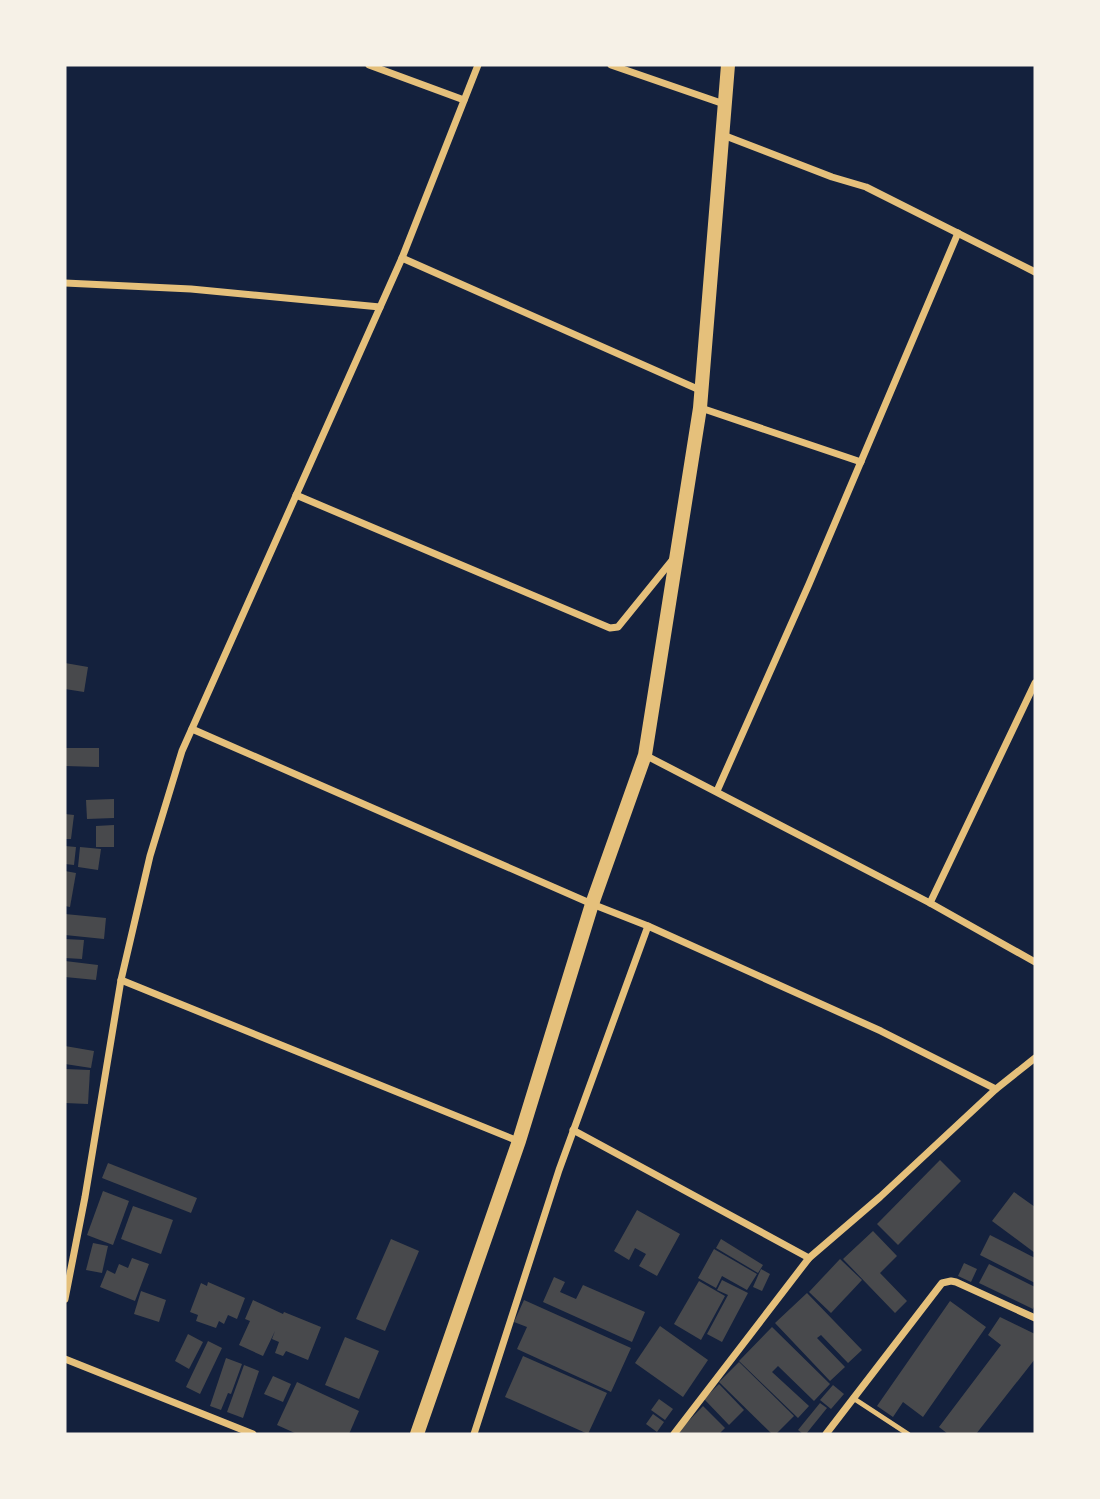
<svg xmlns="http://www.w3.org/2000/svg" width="1100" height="1499" font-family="'Public Sans',sans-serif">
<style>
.building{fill:#48494c}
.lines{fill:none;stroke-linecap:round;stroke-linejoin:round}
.service{stroke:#e5c07b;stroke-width:5}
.minor{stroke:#e5c07b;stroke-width:7}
.secondary{stroke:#e5c07b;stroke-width:14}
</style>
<rect width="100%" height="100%" fill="#14213d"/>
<g class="building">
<polygon points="65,663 88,667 84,692 65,689"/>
<polygon points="65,748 99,748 99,767 65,766"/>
<polygon points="114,799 114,818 87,819 86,800"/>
<polygon points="65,814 74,815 71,839 65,839"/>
<polygon points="114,825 114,847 96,847 96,826"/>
<polygon points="65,846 76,847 74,865 65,864"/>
<polygon points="80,847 101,849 98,870 78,867"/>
<polygon points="65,871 76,873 70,907 65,906"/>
<polygon points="65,914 106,918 104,939 65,935"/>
<polygon points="65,939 84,940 82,959 65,958"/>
<polygon points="65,961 98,965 96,980 65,977"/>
<polygon points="65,1046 94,1051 91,1068 65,1064"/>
<polygon points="65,1069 90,1070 88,1104 65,1103"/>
<polygon points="940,1160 961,1181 898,1245 877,1224"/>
<polygon points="108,1163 197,1198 191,1213 102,1178"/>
<polygon points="103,1191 129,1201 113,1245 87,1235"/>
<polygon points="1014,1192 1035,1207 1035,1253 992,1221"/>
<polygon points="133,1206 173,1220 161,1254 121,1239"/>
<polygon points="637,1210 680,1234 657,1276 639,1266 646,1254 635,1248 629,1260 614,1251"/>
<polygon points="873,1231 897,1256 880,1273 907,1301 895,1313 843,1259"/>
<polygon points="990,1235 1035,1258 1035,1283 980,1255"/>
<polygon points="391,1239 419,1251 385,1331 356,1319"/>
<polygon points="721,1239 763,1265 758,1273 716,1248"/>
<polygon points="93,1243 108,1246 102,1273 86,1270"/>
<polygon points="714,1249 757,1274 747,1290 722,1276 716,1288 698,1278"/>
<polygon points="132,1258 149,1264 135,1301 100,1287 107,1270 115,1274 119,1264 128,1268"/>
<polygon points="840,1259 862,1280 831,1313 809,1292"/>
<polygon points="964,1263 977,1269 971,1282 958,1276"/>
<polygon points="989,1264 1035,1287 1035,1304 1033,1309 979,1283"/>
<polygon points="761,1269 770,1274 762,1291 753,1287"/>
<polygon points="554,1277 565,1282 560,1292 576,1299 583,1285 645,1312 632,1342 543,1302"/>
<polygon points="722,1280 748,1293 722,1342 707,1334 728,1295 717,1290"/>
<polygon points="699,1281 725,1296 701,1340 674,1324"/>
<polygon points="208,1282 245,1298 237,1319 228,1315 224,1324 219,1321 216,1328 196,1321 198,1315 190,1312 201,1283 207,1286"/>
<polygon points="141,1291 166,1300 159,1322 134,1314"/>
<polygon points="807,1293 862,1350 848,1363 821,1335 817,1338 845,1367 830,1381 775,1323"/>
<polygon points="253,1300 283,1314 284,1312 321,1327 308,1360 286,1351 283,1356 275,1353 279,1342 272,1339 275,1331 263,1356 239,1345 250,1321 245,1319"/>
<polygon points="524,1300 631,1348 611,1392 517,1349 527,1327 514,1322"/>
<polygon points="950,1301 986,1327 923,1417 903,1402 893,1417 877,1406"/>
<polygon points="1000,1317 1035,1334 1035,1359 976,1434 948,1434 939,1427 1001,1345 988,1335"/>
<polygon points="660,1326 708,1360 683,1397 635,1363"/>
<polygon points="772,1327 830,1384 814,1401 778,1366 772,1372 809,1406 798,1418 739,1361"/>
<polygon points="188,1334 203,1342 189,1369 175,1361"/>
<polygon points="345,1337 379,1351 359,1399 325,1385"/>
<polygon points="208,1341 222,1348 200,1394 186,1387"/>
<polygon points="523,1356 607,1393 588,1434 505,1397"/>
<polygon points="226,1358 242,1364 231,1394 228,1393 221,1410 210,1406"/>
<polygon points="739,1362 794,1416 776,1434 772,1434 719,1382"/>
<polygon points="244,1365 259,1371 243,1418 227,1412"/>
<polygon points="273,1376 291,1384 283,1402 264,1394"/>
<polygon points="297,1382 359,1411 349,1434 297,1434 277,1425"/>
<polygon points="719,1384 744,1410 729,1425 704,1399"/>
<polygon points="833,1385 844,1394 831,1409 820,1400"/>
<polygon points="659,1399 673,1409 665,1420 651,1410"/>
<polygon points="820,1403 827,1408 806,1434 803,1434 798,1430"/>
<polygon points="703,1406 725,1428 719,1434 676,1434"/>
<polygon points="653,1414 664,1422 657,1432 646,1424"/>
</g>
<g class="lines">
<polyline class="service" points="853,1398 908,1434"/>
<g class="minor">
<polyline points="369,65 464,100"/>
<polyline points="611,65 724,104"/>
<polyline points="723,135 832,177 866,187 1035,272"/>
<polyline points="402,258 702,391"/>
<polyline points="65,283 191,289 380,307"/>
<polyline points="701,408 861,462"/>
<polyline points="296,495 610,628 618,627 674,558"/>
<polyline points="192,729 592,904 648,926 881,1031 996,1089"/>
<polyline points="645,755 930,903 1035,962"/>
<polyline points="717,791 809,584 958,233"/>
<polyline points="930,903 1035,683"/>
<polyline points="121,980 518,1141"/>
<polyline points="573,1130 809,1258"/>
<polyline points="65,1299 85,1197 121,980 150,856 182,751 402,258 478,65"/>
<polyline points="65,1359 253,1434"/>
<polyline points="474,1434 559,1170 648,926"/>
<polyline points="674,1434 809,1258 880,1197 996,1089 1035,1058"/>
<polyline points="826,1434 942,1283 951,1281 956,1282 1035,1318"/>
</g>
<polyline class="secondary" points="417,1434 519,1141 592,904 645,755 700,408 728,65"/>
</g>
<rect width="1100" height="1499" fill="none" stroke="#f6f1e7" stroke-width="133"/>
</svg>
